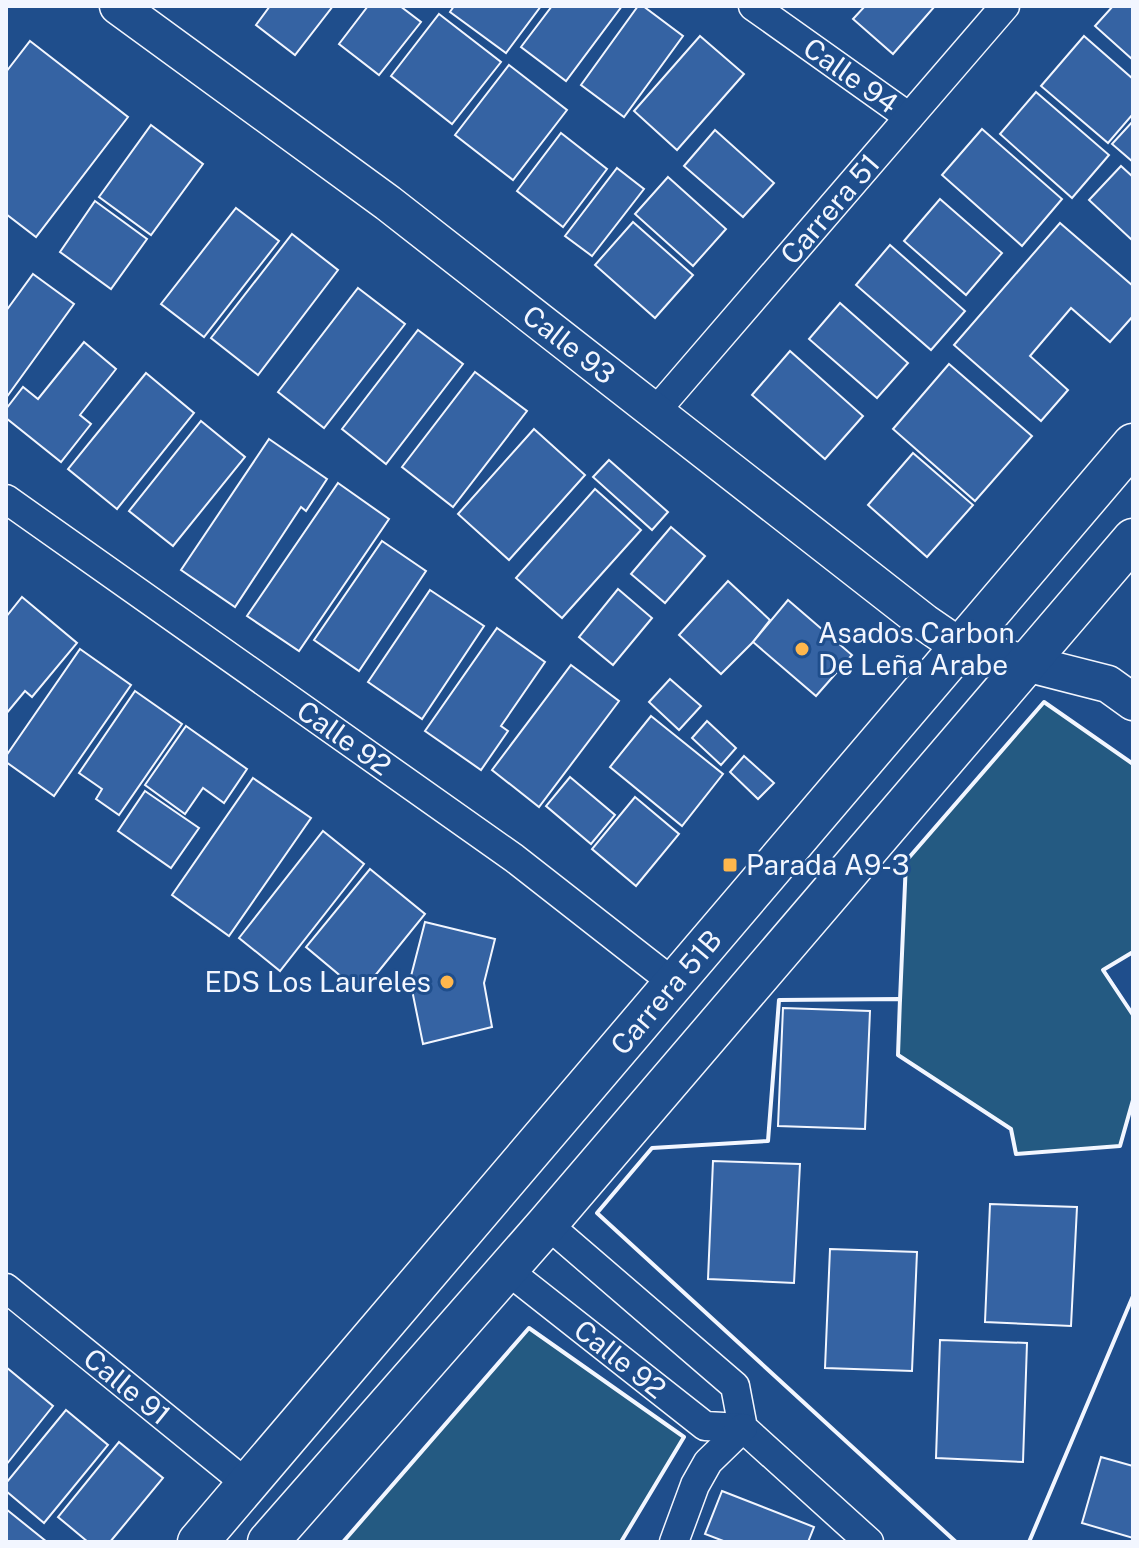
<svg xmlns="http://www.w3.org/2000/svg" width="1139" height="1548" font-family="'Public Sans',sans-serif">
<style>
.green{fill:#245a82;stroke:#a8bbd7;stroke-width:2}
.building{fill:#3563a3;stroke:#f2f6ff;stroke-width:2}
.lines{fill:none;stroke-linecap:round;stroke-linejoin:round}
.minor-casing{stroke:#f2f6ff;stroke-width:31}
.tertiary-casing{stroke:#f2f6ff;stroke-width:39}
.secondary-casing{stroke:#f2f6ff;stroke-width:43}
.minor{stroke:#1f4e8c;stroke-width:28}
.tertiary{stroke:#1f4e8c;stroke-width:36}
.secondary{stroke:#1f4e8c;stroke-width:40}
.wall{stroke:#f2f6ff;stroke-width:4}
.poi-dot{fill:#ffb74d;stroke:#1f4e8c;stroke-width:3}
.labels{text-anchor:middle;stroke-width:6;stroke-linejoin:round;paint-order:stroke}
.street-label{font-size:28px;fill:#f2f6ff;stroke:#1f4e8c}
.poi-label{font-size:28px;fill:#f2f6ff;stroke:#1f4e8c;text-anchor:start}
</style>
<rect width="100%" height="100%" fill="#1f4e8c"/>
<g class="green">
<polygon points="1044,702 1133,764 1133,952 1104,970 1133,1015 1133,1100 1120,1146 1016,1154 1011,1129 898,1055 906,861"/>
<polygon points="529,1328 684,1437 621,1542 343,1542"/>
</g>
<g class="building">
<polygon points="270,6 333,6 295,55 256,25"/>
<polygon points="368,6 400,6 421,22 379,75 339,44"/>
<polygon points="454,6 541,6 506,53 450,12"/>
<polygon points="552,6 622,6 566,81 521,47"/>
<polygon points="638,6 643,6 683,36 624,117 581,85"/>
<polygon points="865,6 935,6 893,54 853,19"/>
<polygon points="1113,6 1133,6 1133,60 1095,26"/>
<polygon points="439,14 501,62 452,124 391,76"/>
<polygon points="700,36 744,74 677,150 634,111"/>
<polygon points="1084,36 1133,79 1133,114 1108,143 1041,86"/>
<polygon points="30,41 128,117 36,237 6,214 6,72"/>
<polygon points="509,65 567,110 513,180 455,135"/>
<polygon points="1036,92 1109,155 1072,198 1000,134"/>
<polygon points="1133,121 1133,162 1112,144"/>
<polygon points="151,125 203,164 151,235 99,197"/>
<polygon points="982,129 1062,199 1022,246 942,175"/>
<polygon points="715,130 774,183 743,217 684,166"/>
<polygon points="561,133 607,169 563,227 517,191"/>
<polygon points="1121,166 1133,177 1133,241 1089,200"/>
<polygon points="617,168 644,189 592,256 565,236"/>
<polygon points="668,177 726,229 693,266 635,214"/>
<polygon points="940,199 1002,253 966,295 904,241"/>
<polygon points="95,201 147,239 111,289 60,252"/>
<polygon points="236,208 279,241 204,337 161,304"/>
<polygon points="633,222 693,275 655,318 595,265"/>
<polygon points="1060,223 1133,286 1133,316 1110,342 1071,308 1030,356 1068,390 1041,421 954,345"/>
<polygon points="292,234 338,270 258,375 211,338"/>
<polygon points="890,245 965,311 931,350 856,285"/>
<polygon points="33,274 74,304 6,398 6,311"/>
<polygon points="358,288 405,324 324,428 278,392"/>
<polygon points="840,303 908,363 877,398 809,339"/>
<polygon points="418,330 463,364 386,464 342,429"/>
<polygon points="84,342 116,369 80,415 91,424 61,462 6,418 6,409 23,387 38,399"/>
<polygon points="790,351 863,416 825,459 752,395"/>
<polygon points="949,364 1032,436 975,501 893,429"/>
<polygon points="475,372 527,411 453,507 402,467"/>
<polygon points="146,373 194,413 117,509 68,469"/>
<polygon points="201,421 245,457 173,546 129,511"/>
<polygon points="534,429 585,475 509,560 458,514"/>
<polygon points="269,439 327,479 306,511 301,507 235,607 181,570"/>
<polygon points="913,453 973,505 927,557 868,505"/>
<polygon points="609,460 668,512 652,530 593,477"/>
<polygon points="338,483 389,519 299,651 247,616"/>
<polygon points="595,489 641,530 562,618 516,578"/>
<polygon points="671,527 705,556 665,603 631,574"/>
<polygon points="382,541 426,571 359,671 314,640"/>
<polygon points="728,581 770,620 753,642 721,674 679,635"/>
<polygon points="618,589 652,618 613,665 579,637"/>
<polygon points="430,590 484,626 422,719 368,682"/>
<polygon points="22,597 77,643 32,697 25,691 6,714 6,617"/>
<polygon points="788,600 852,655 816,696 753,642"/>
<polygon points="497,628 545,662 501,726 508,731 481,770 425,731"/>
<polygon points="80,649 131,685 54,796 6,762 6,756"/>
<polygon points="571,665 619,701 539,807 492,770"/>
<polygon points="670,679 701,706 679,730 649,702"/>
<polygon points="135,691 182,724 119,815 96,799 102,789 79,773"/>
<polygon points="651,716 723,774 682,826 610,767"/>
<polygon points="707,721 736,748 721,765 692,738"/>
<polygon points="186,726 247,769 224,803 203,788 185,814 145,785"/>
<polygon points="744,756 774,783 758,799 730,772"/>
<polygon points="570,777 615,815 591,844 546,806"/>
<polygon points="253,778 311,818 229,936 172,895"/>
<polygon points="145,791 199,828 171,868 118,831"/>
<polygon points="635,797 679,834 636,886 592,849"/>
<polygon points="323,831 364,864 280,971 239,938"/>
<polygon points="370,869 425,914 361,993 306,947"/>
<polygon points="425,922 495,939 484,983 492,1027 423,1044 410,980"/>
<polygon points="783,1008 870,1011 865,1129 778,1126"/>
<polygon points="713,1161 800,1164 794,1283 708,1279"/>
<polygon points="990,1204 1077,1207 1071,1326 985,1322"/>
<polygon points="830,1249 917,1252 912,1371 825,1368"/>
<polygon points="940,1340 1027,1343 1023,1462 936,1458"/>
<polygon points="6,1367 53,1406 6,1465"/>
<polygon points="66,1410 108,1445 44,1523 6,1491 6,1483"/>
<polygon points="119,1442 163,1478 110,1542 88,1542 58,1517"/>
<polygon points="1101,1457 1133,1466 1133,1538 1082,1523"/>
<polygon points="722,1491 814,1527 808,1542 726,1542 705,1534"/>
<polygon points="6,1509 47,1542 6,1542"/>
</g>
<g class="lines">
<defs>
<g id="minor">
<path id="s1" d="M753,6L909,117"/>
<path id="s2" d="M655,412L1005,6"/>
<path id="s3" d="M6,499L514,858L675,984"/>
<polyline points="547,1224 735,1386 743,1428 869,1542"/>
<path id="s4" d="M507,1270L705,1426L743,1428"/>
<path id="s5" d="M6,1288L248,1485"/>
<polyline points="674,1542 695,1485 708,1462 743,1428"/>
</g>
<g id="tertiary">
<path id="s6" d="M118,6L388,203L924,622L959,646L1108,684L1133,702"/>
</g>
<g id="secondary">
<path id="s7" d="M198,1542L1133,444"/>
<polyline points="268,1542 547,1224 1133,539"/>
</g>
</defs>
<use href="#minor" class="minor-casing"/>
<use href="#tertiary" class="tertiary-casing"/>
<use href="#secondary" class="secondary-casing"/>
<use href="#minor" class="minor"/>
<use href="#tertiary" class="tertiary"/>
<use href="#secondary" class="secondary"/>
<g class="wall">
<polyline points="1133,952 1103,970 1133,1015"/>
<polyline points="900,1000 906,861 1044,702 1133,764"/>
<polyline points="343,1542 529,1328 684,1437 621,1542"/>
<polyline points="956,1542 597,1213 652,1148 768,1141 779,1000 900,999 898,1055 1011,1129 1016,1154 1120,1146 1133,1100"/>
<polyline points="1029,1542 1133,1296"/>
</g>
</g>
<g class="poi-dot">
<circle cx="802" cy="649" r="8"/>
<rect x="722" y="857" width="16" height="16" rx="4"/>
<circle cx="447" cy="982" r="8"/>
</g>
<g class="labels">
<g class="street-label">
<text dy="10" stroke="none"><textPath href="#s1" startOffset="120">Calle 94</textPath></text>
<text dy="10" stroke="none"><textPath href="#s2" startOffset="268">Carrera 51</textPath></text>
<text dy="10" stroke="none"><textPath href="#s6" startOffset="564">Calle 93</textPath></text>
<text dy="10" stroke="none"><textPath href="#s3" startOffset="414">Calle 92</textPath></text>
<text dy="10" stroke="none"><textPath href="#s7" startOffset="722">Carrera 51B</textPath></text>
<text dy="10" stroke="none"><textPath href="#s4" startOffset="144">Calle 92</textPath></text>
<text dy="10" stroke="none"><textPath href="#s5" startOffset="156">Calle 91</textPath></text>
</g>
<g class="poi-label">
<text x="818" y="643">Asados Carbon<tspan x="818" dy="32">De Leña Arabe</tspan></text>
<text x="746" y="875">Parada A9-3</text>
<text x="431" y="992" text-anchor="end">EDS Los Laureles</text>
</g>
</g>
<rect width="1139" height="1548" fill="none" stroke="#f2f6ff" stroke-width="16"/>
</svg>
